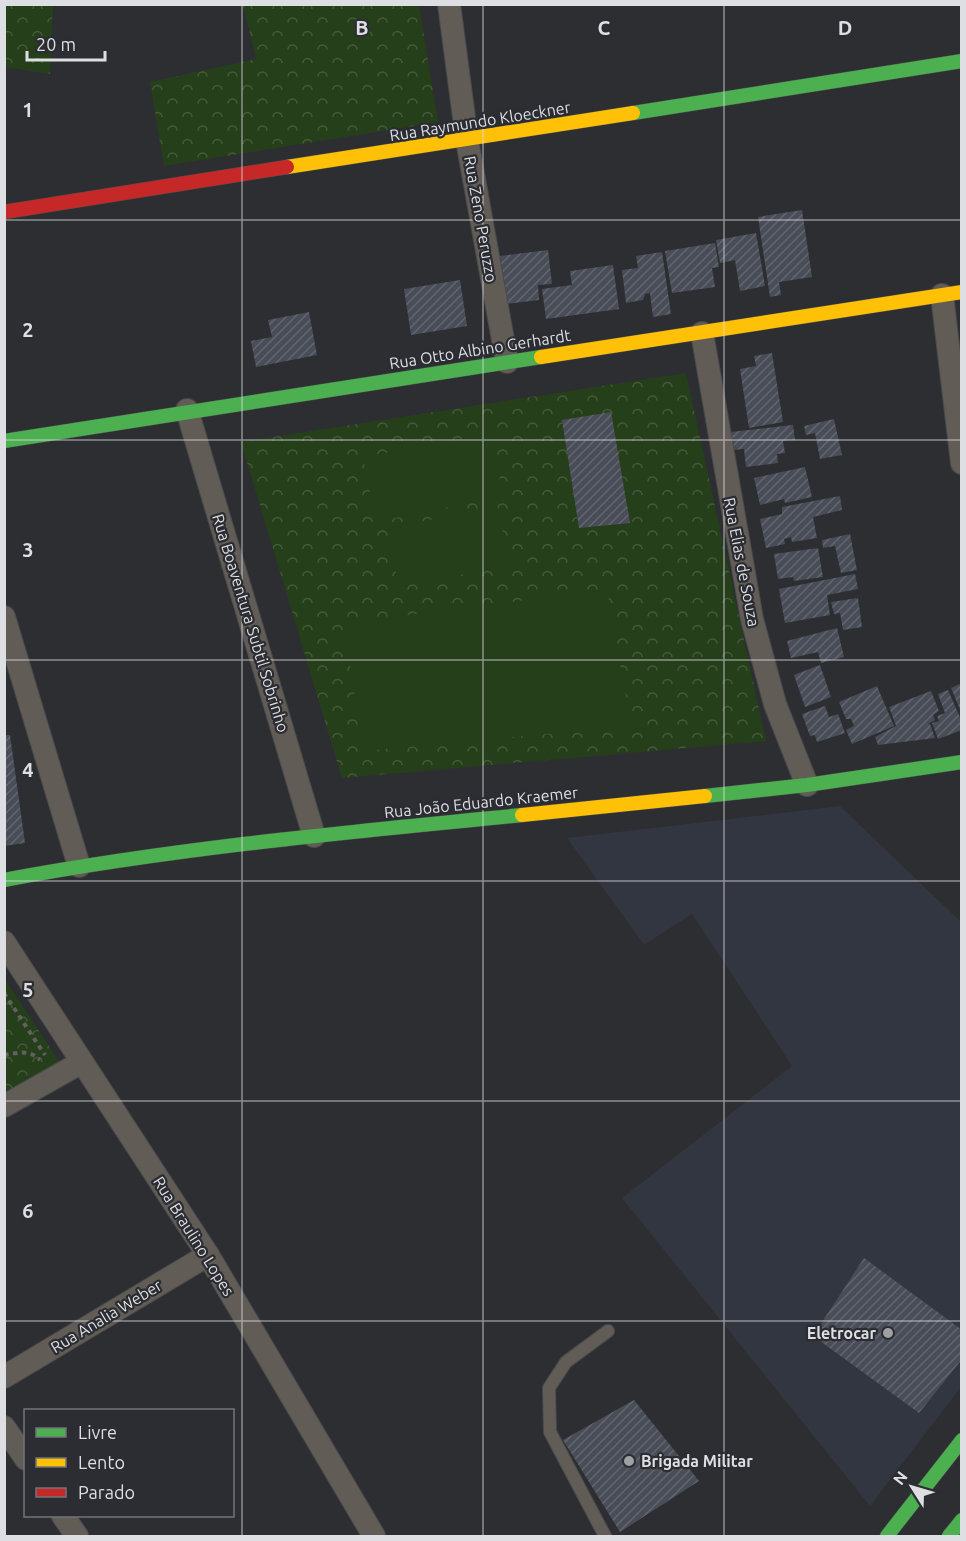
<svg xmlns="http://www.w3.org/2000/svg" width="966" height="1541" font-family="Ubuntu,sans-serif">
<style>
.built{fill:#313640}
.forest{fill:url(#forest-crowns)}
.pitch{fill:#263f1b}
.building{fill:url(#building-hatch)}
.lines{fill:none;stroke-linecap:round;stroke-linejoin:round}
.lane-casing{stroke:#494a4c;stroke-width:14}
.street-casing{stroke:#494a4c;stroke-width:24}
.fast-casing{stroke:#494a4c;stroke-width:15}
.slow-casing{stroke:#494a4c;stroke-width:15}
.jam-casing{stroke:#494a4c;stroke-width:15}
.path{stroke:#63605e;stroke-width:4;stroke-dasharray:4.5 4.5;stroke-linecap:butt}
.lane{stroke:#625c57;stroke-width:12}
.street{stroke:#625c57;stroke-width:22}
.fast{stroke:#4caf50;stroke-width:14}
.slow{stroke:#ffc107;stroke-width:14}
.jam{stroke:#c62828;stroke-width:14}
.grid{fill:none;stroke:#dddfe2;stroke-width:1.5;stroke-opacity:0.55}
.poi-dot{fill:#9fa1a4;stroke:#2b2d32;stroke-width:2}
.labels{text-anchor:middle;stroke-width:4.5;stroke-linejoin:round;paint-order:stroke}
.street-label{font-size:16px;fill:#dddfe2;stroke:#2b2d32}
.poi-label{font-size:16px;font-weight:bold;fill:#dddfe2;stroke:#2b2d32;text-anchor:end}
.grid-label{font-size:20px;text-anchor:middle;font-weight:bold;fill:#dddfe2;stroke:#2b2d32;stroke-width:4.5;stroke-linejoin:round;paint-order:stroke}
</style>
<defs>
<pattern id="forest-crowns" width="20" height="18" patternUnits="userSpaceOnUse" patternTransform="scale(1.5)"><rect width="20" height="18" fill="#263f1b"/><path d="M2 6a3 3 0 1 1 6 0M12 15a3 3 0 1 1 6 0" fill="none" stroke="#455a3c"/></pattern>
<pattern id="building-hatch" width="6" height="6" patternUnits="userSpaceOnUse" patternTransform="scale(1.5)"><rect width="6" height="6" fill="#484d58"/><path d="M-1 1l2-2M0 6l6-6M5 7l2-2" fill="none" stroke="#626670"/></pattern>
</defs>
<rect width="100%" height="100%" fill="#2c2e31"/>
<polygon class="built" points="840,806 961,922 961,1387 870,1506 622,1198 792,1066 692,914 644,945 567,838"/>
<g class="forest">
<polygon points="5,4 53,5 50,74 5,67"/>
<polygon points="243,5 419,5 438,122 164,166 150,82 256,59"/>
<polygon points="686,373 766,741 342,778 241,442"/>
<polygon points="4,978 60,1063 5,1093 4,1093"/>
</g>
<g class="pitch">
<polygon points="493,433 502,496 376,522 363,457"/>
<polygon points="498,507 509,565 399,587 387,528"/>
<polygon points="607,590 631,726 363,751 344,623"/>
</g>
<g class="building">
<polygon points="802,210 812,277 779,282 781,295 770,297 758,217"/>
<polygon points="756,233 765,286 740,291 735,260 720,263 716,240"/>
<polygon points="715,243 719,267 712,268 715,287 672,293 665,251"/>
<polygon points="548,250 552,284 538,285 539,300 506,304 500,256"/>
<polygon points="662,252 671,314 653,317 650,293 645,294 643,300 626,303 622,270 638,268 636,256"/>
<polygon points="613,265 619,309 546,319 542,289 572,285 570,271"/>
<polygon points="460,280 467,326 411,335 404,289"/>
<polygon points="309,312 317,355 256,367 251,341 272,337 268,320"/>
<polygon points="772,353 783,422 749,428 740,369 756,366 754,356"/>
<polygon points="611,412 630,523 579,528 562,420"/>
<polygon points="834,419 842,455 820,459 815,433 806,435 804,426"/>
<polygon points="793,425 795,440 783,441 785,453 777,454 778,463 746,467 744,449 733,450 731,432"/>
<polygon points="805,467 812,497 785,503 784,499 760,505 754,478"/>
<polygon points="840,496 842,510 813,517 817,538 792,542 791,537 784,539 785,544 766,548 760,519 782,514 782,507"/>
<polygon points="850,534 857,570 841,573 835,546 823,548 822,540"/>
<polygon points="818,548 823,577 794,581 793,577 778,579 774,554"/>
<polygon points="855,574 858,589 827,595 830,615 785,623 779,589"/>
<polygon points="858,598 862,627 843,630 840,613 834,614 831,602"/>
<polygon points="837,628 844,657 821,663 818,652 791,658 787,641"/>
<polygon points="820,665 831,697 805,707 794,675"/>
<polygon points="962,683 962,712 961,712 951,688"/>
<polygon points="877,686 894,726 852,744 846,730 854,726 851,719 846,719 839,702"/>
<polygon points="948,690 962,722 962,730 938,739 932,723 939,721 937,716 945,713 938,694"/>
<polygon points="931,691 939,711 933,715 935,720 928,724 930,724 935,738 878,745 875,737 896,726 889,707"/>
<polygon points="825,706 829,717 838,714 845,733 817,742 815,735 810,736 802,714"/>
<polygon points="4,735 10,735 25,843 4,846"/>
<polygon points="864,1258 962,1330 962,1359 919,1413 813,1336"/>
<polygon points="634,1400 699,1481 620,1532 563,1440"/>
</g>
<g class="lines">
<defs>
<polyline id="lane" points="605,1536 550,1432 549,1388 566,1362 608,1331"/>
<g id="street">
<polyline points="449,4 467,140 507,362"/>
<polyline points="942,295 962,463"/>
<polyline points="702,333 752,619 775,704 807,785"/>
<polyline points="187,410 314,836"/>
<polyline points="4,617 79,866"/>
<polyline points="4,942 208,1255 374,1536"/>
<polyline points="4,1106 82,1062"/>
<polyline points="4,1377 208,1255"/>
<polyline points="4,1427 26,1459"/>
<polyline points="63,1516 77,1536"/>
</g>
<g id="fast">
<polyline points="633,113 962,61"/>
<polyline points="4,441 541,357"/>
<polyline points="705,796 807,785 962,762"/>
<path d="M4,880C175,848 349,832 522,815"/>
<polyline points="887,1536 962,1440"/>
<polyline points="949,1536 962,1520"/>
</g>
<g id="slow">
<polyline points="287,167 633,113"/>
<polyline points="541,357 962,292"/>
<polyline points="522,815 705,796"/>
</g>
<polyline id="jam" points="4,212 287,167"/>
</defs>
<use href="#lane" class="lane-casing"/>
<use href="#street" class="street-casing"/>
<use href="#fast" class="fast-casing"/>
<use href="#slow" class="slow-casing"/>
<use href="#jam" class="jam-casing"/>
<g class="path">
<polyline points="4,993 45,1055"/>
<path d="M4,1055C18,1053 29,1049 40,1060"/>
</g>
<use href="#lane" class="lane"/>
<use href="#street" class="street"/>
<use href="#fast" class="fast"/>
<use href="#slow" class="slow"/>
<use href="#jam" class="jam"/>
</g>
<path class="grid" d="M242,4V1536M483,4V1536M724,4V1536M4,220H962M4,440H962M4,660H962M4,881H962M4,1101H962M4,1321H962"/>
<g class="poi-dot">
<circle cx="888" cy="1333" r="6"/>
<circle cx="629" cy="1461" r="6"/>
</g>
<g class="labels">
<g class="street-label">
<text transform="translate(480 121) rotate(-9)" y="6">Rua Raymundo Kloeckner</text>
<text transform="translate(481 219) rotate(80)" y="6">Rua Zeno Peruzzo</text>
<text transform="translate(480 349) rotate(-9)" y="6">Rua Otto Albino Gerhardt</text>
<text transform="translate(742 562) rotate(79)" y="6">Rua Elias de Souza</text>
<text transform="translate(251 623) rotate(73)" y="6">Rua Boaventura Subtil Sobrinho</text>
<text transform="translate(481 802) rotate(-6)" y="6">Rua João Eduardo Kraemer</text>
<text transform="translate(194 1236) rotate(58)" y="6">Rua Braulino Lopes</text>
<text transform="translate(106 1316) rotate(-31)" y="6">Rua Analia Weber</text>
</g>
<g class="poi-label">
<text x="876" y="1339">Eletrocar</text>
<text x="641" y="1467" text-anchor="start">Brigada Militar</text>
</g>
</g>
<g class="grid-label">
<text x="362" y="35">B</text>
<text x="604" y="35">C</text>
<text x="845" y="35">D</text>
<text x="28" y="117">1</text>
<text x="28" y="337">2</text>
<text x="28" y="557">3</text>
<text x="28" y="777">4</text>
<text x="28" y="997">5</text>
<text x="28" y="1218">6</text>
</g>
<rect width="966" height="1541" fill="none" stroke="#dddfe2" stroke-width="12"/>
<rect x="24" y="1409" width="210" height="108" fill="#2b2d32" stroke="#727478" stroke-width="1.5"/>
<rect x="36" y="1428" width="30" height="9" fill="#4caf50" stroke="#727478" stroke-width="1.5"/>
<text x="78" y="1439" font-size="18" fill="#dddfe2">Livre</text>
<rect x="36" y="1458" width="30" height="9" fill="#ffc107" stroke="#727478" stroke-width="1.5"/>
<text x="78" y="1469" font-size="18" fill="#dddfe2">Lento</text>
<rect x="36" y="1488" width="30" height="9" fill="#c62828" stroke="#727478" stroke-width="1.5"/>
<text x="78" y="1499" font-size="18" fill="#dddfe2">Parado</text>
<g transform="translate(912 1487) rotate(307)" stroke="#2b2d32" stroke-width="4.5" paint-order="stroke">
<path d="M0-4.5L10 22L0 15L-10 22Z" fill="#dddfe2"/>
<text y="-9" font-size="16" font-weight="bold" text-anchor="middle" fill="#dddfe2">N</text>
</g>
<path d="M27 51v9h78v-9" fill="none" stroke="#dddfe2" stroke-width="3"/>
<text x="36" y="51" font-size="18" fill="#dddfe2" stroke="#2b2d32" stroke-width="4.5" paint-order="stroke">20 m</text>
</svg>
